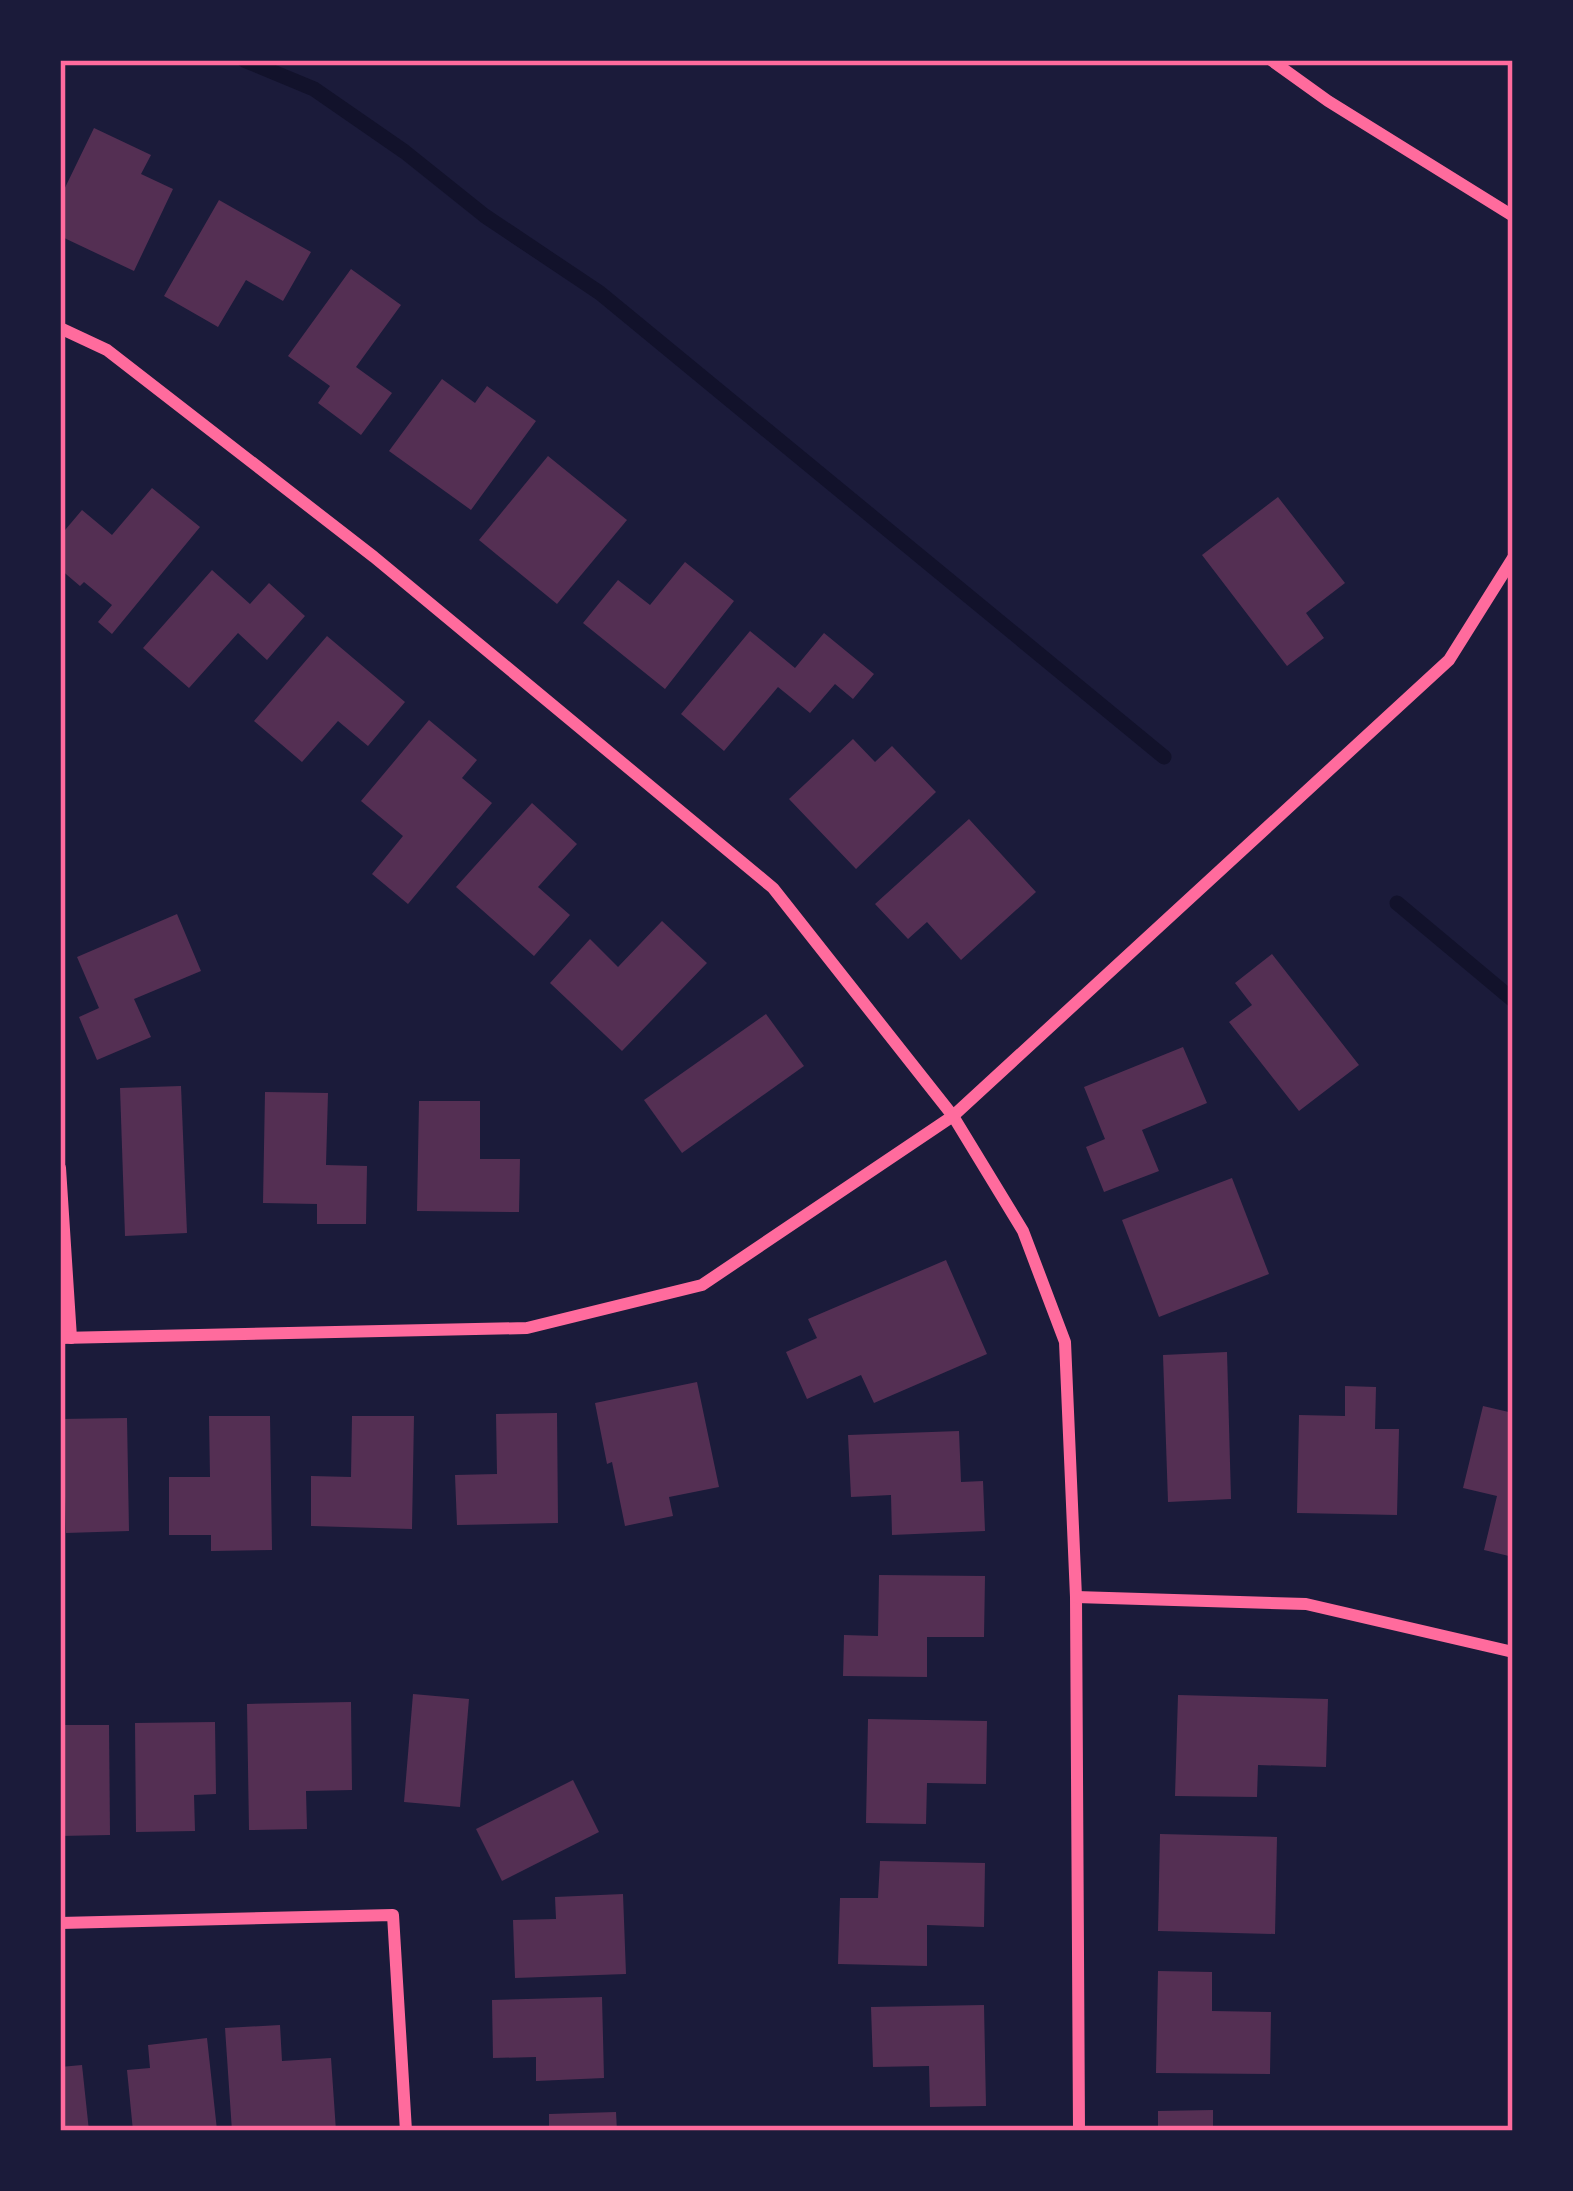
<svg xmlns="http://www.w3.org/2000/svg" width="1573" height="2191" font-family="'Noto Sans',sans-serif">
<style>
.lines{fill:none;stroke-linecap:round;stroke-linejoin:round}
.stream{stroke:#12122b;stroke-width:15}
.building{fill:#542f53}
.minor{stroke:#ff6b9d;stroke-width:12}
.neatline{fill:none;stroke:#ff6b9d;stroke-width:4.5}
</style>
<rect width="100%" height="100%" fill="#1b1b3a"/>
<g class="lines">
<g class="stream">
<polyline points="244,60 314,89 405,152 485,216 600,293 1164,757"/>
<polyline points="1397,903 1513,1000"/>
</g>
</g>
<g class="building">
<polygon points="94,128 151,155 141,174 173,189 134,271 60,236 60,198"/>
<polygon points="219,200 311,252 283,301 246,280 218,327 164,296"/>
<polygon points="351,269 401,305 356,367 392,393 361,435 318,403 330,386 288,356"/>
<polygon points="442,379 475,403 487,386 536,421 471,510 389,451"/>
<polygon points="548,456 627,520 557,604 479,540"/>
<polygon points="152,488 200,527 112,634 98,622 112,605 84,582 80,586 60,569 60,536 82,510 112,535"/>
<polygon points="1278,497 1345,583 1306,613 1324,638 1287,666 1202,555"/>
<polygon points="685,562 734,601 665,689 583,623 618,580 650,605"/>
<polygon points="212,570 250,604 269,583 305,616 267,660 238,633 189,688 143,648"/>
<polygon points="750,631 795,668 824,633 874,674 853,699 835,684 810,713 778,687 724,751 681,714"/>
<polygon points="327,636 405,702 368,746 338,721 302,762 254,721"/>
<polygon points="429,720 477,760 462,778 492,803 408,904 372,874 403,836 361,801"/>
<polygon points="853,739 875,762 892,746 936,792 856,869 789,799"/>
<polygon points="532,803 577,844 538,887 570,915 534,956 456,887"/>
<polygon points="969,819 1036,892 961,960 927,922 908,939 875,904"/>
<polygon points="177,914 201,971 134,999 151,1037 97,1060 79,1017 99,1008 77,957"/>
<polygon points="662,921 707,963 622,1051 550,983 590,939 618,967"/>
<polygon points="1272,954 1359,1065 1299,1111 1229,1022 1252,1005 1235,983"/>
<polygon points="766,1014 804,1066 682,1153 644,1100"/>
<polygon points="1183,1047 1207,1103 1142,1130 1159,1171 1104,1192 1086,1147 1105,1139 1084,1087"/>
<polygon points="181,1086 187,1233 125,1236 120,1088"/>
<polygon points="265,1092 328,1093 326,1165 367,1166 366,1224 317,1224 317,1204 263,1203"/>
<polygon points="419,1101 480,1101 480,1159 520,1159 519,1212 417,1211"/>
<polygon points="1232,1178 1269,1274 1159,1317 1122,1220"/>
<polygon points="946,1260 987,1354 874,1403 861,1375 807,1399 786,1352 817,1338 808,1319"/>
<polygon points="1227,1352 1231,1499 1168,1502 1163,1355"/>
<polygon points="697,1382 719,1487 669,1497 673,1516 625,1526 612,1462 607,1464 595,1403"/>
<polygon points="1345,1386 1376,1387 1375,1429 1399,1429 1397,1515 1297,1513 1299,1415 1345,1416"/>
<polygon points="1483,1406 1513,1413 1513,1557 1484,1550 1497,1496 1463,1488"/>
<polygon points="557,1413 558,1523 457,1525 455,1475 497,1474 496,1414"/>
<polygon points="209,1416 270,1416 272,1550 211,1551 211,1535 169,1535 169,1477 210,1477"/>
<polygon points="352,1416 414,1416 412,1529 311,1526 311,1476 351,1477"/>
<polygon points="127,1418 129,1531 66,1533 65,1497 60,1497 60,1419"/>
<polygon points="959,1431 961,1482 983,1481 985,1531 892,1535 891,1495 851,1497 848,1435"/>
<polygon points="879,1575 985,1576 984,1637 927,1637 927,1677 843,1676 844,1635 878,1636"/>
<polygon points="413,1694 469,1699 460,1807 404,1802"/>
<polygon points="1178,1695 1328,1699 1326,1767 1258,1765 1257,1797 1175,1796"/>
<polygon points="351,1702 352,1790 306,1791 307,1829 249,1830 247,1704"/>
<polygon points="868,1719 987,1721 986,1784 927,1783 926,1824 866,1823"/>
<polygon points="215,1722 216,1794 194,1795 195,1831 136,1832 135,1723"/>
<polygon points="60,1725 109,1725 110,1835 60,1836"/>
<polygon points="573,1780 599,1832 502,1881 476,1829"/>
<polygon points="1160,1834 1277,1837 1275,1934 1158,1931"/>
<polygon points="880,1861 985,1863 984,1927 927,1925 927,1966 838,1964 840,1898 878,1898"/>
<polygon points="623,1894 626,1974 515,1978 513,1920 556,1919 555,1897"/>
<polygon points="1158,1971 1212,1972 1212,2011 1271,2012 1270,2074 1156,2073"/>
<polygon points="602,1997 604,2078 536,2081 536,2057 493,2058 492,2000"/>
<polygon points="984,2005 986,2106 930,2107 929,2066 873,2067 871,2007"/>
<polygon points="280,2025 282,2061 331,2058 336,2131 232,2131 225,2028"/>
<polygon points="207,2038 217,2130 133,2131 127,2070 150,2068 148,2045"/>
<polygon points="82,2065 89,2131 60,2131 60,2067"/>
<polygon points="1213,2110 1213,2131 1158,2131 1158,2111"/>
<polygon points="616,2112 617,2131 549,2131 549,2114"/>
</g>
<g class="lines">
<g class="minor">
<polyline points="1271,60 1328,101 1513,216"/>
<polyline points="60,328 107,350 374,557 773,888 953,1116 1023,1231 1065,1342 1076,1597 1079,2131"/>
<polyline points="60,1168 71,1338"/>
<polyline points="60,1338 527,1328 702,1285 953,1116 1449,660 1513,558"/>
<polyline points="1076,1597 1306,1604 1513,1652"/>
<polyline points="60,1923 393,1915 406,2131"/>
</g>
</g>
<rect width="1573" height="2191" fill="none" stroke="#1b1b3a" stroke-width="126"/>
<rect x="63" y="63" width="1447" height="2065" class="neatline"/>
</svg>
